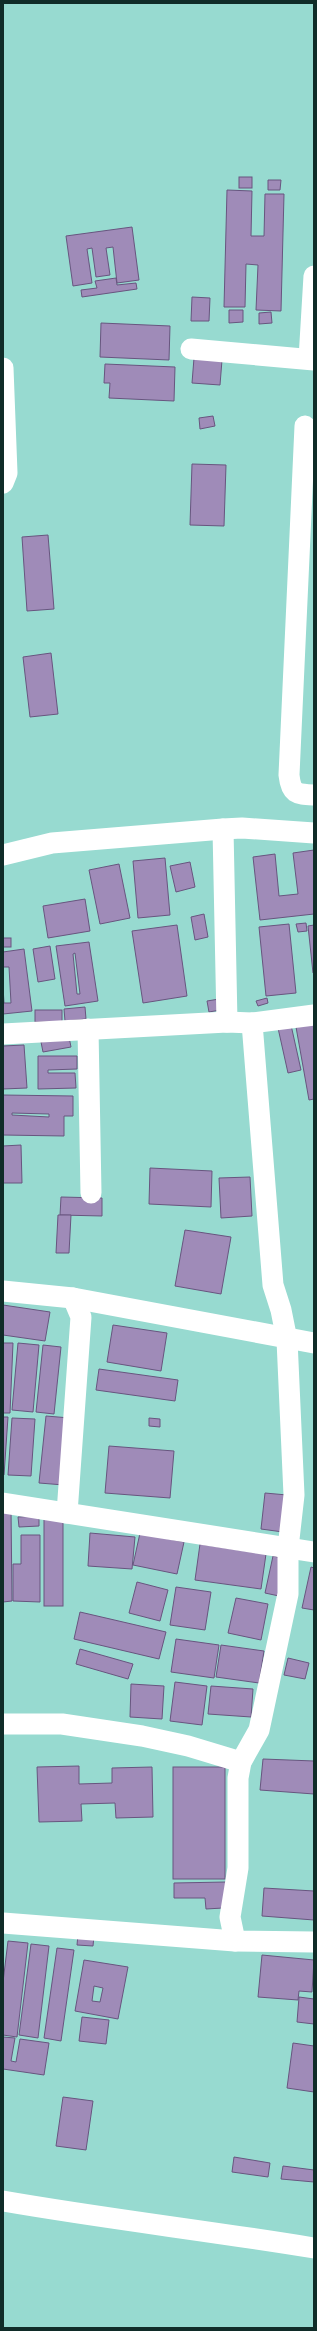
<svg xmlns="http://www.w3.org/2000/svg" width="317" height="2331" font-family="'Crimson Pro',serif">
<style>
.building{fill:#9f8bb8;stroke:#68557f;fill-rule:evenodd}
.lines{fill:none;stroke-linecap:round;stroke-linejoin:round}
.minor{stroke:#fff;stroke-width:21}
</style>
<rect width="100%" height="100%" fill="#97dad0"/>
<g class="building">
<rect x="239" y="177" width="13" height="11"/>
<polygon points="268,180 281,180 280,190 268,190"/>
<polygon points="227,190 252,191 251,236 264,236 265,194 284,194 281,311 256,310 258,265 246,264 245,307 224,307"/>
<polygon points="132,227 139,280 117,283 113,247 106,248 110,275 96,277 92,248 87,249 92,283 73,286 66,236"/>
<polygon points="116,278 117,285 136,283 137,289 82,297 81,290 97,288 95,281"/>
<polygon points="192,297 210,298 209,321 191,321"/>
<polygon points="229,310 243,310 243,322 229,323"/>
<polygon points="271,312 272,323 259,324 259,313"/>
<polygon points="101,323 170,326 169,360 100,357"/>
<polygon points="194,358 222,360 220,385 192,383"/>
<polygon points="105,364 175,367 174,401 109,398 110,383 104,383"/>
<polygon points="213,416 215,426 200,429 199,418"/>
<polygon points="192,464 226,465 224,526 190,525"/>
<polygon points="48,535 54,609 27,611 22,537"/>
<polygon points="51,653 58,714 30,717 23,657"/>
<polygon points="314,850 314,914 260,920 253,857 275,854 279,896 298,894 293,853"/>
<polygon points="165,858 170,915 138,918 133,861"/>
<polygon points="190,862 195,887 176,892 170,866"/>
<polygon points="119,864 130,918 100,924 89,870"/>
<polygon points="85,899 90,931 48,938 43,906"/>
<polygon points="204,914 208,937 195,940 191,917"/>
<polygon points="306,923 307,931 298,932 296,924"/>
<polygon points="289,924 296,993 266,996 259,927"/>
<polygon points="177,925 187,996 143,1003 132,931"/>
<polygon points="314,925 314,973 313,973 308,926"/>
<rect x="3" y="938" width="8" height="9"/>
<path d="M89,942L98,1001L65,1006L56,946ZM75,953L80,994H77L73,954Z"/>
<polygon points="50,946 55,979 38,982 33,949"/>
<polygon points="24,949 32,1011 3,1014 3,987 4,1003 11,1003 9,967 3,967 3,952"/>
<polygon points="267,998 268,1003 258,1006 256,1001"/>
<polygon points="219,999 220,1010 209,1012 207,1001"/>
<polygon points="85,1007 86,1019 65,1021 64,1009"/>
<rect x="35" y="1010" width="27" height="12"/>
<polygon points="314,1024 314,1099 309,1100 296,1027"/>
<polygon points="291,1025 301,1070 288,1073 278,1028"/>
<polygon points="69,1037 71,1047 43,1052 41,1042"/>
<polygon points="24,1045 27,1088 3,1089 3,1046"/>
<polygon points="38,1056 77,1056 77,1069 48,1070 48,1073 75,1073 76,1088 38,1089"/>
<path d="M3,1095L73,1096V1116H64V1136L3,1135ZM12,1113L49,1114V1117L12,1115Z"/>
<polygon points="21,1145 22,1183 3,1183 3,1146"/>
<polygon points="150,1168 212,1171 211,1207 149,1204"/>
<polygon points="250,1177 252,1216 221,1218 219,1178"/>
<polygon points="61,1197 102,1198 102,1216 60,1215"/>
<polygon points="58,1215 71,1215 69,1253 56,1253"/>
<polygon points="185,1230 231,1237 221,1294 175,1286"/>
<polygon points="3,1305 50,1312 45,1341 3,1335"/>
<polygon points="113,1325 167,1333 161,1371 107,1362"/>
<polygon points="3,1343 13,1343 10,1413 3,1413"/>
<polygon points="18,1343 39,1345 33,1412 12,1410"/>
<polygon points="43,1345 61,1347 54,1414 36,1412"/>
<polygon points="99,1369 178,1380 175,1401 96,1390"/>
<polygon points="46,1416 70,1418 64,1485 39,1483"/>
<polygon points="3,1417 8,1417 4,1475 3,1474"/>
<polygon points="12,1418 35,1419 31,1476 8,1475"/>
<polygon points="149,1418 160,1419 160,1427 149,1426"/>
<polygon points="109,1446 174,1451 170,1498 105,1493"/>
<polygon points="265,1493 287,1495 283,1532 261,1529"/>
<polygon points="3,1508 11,1508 12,1601 3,1602"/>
<polygon points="39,1516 39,1526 19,1527 18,1517"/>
<rect x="44" y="1519" width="19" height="87"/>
<polygon points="90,1533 135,1537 132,1569 88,1566"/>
<polygon points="140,1533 184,1542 177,1574 133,1565"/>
<polygon points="21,1535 40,1535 40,1602 13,1601 13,1564 21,1564"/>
<polygon points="200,1544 266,1554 261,1589 195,1580"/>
<polygon points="273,1556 287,1559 279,1596 265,1593"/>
<polygon points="311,1567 314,1568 314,1610 302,1608"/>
<polygon points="137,1582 168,1590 160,1621 129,1613"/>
<polygon points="176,1587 211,1592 205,1630 170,1625"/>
<polygon points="236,1598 268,1604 261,1640 228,1633"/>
<polygon points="80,1612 166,1632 159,1659 74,1639"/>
<polygon points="176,1639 219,1645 214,1678 171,1672"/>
<polygon points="221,1645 264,1651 259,1683 216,1677"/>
<polygon points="80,1649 133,1664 128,1679 76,1664"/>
<polygon points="288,1658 309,1663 305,1679 284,1675"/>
<polygon points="175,1682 207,1686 202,1725 170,1721"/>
<polygon points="131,1684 164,1686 162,1719 130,1717"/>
<polygon points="211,1686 253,1689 251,1717 208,1714"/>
<polygon points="263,1759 314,1761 314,1794 260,1790"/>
<polygon points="79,1766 79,1784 112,1783 112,1768 152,1767 153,1817 116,1818 115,1803 81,1804 82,1821 39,1822 37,1767"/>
<rect x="173" y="1767" width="52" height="112"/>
<polygon points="226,1882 223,1908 206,1909 205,1898 174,1898 174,1883"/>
<polygon points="264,1888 314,1891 314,1920 262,1916"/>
<polygon points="78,1934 94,1936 93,1946 77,1945"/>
<polygon points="8,1941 28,1943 17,2037 3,2035 3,1982"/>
<polygon points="31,1944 49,1946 38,2038 19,2035"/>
<polygon points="57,1948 74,1950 61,2041 44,2038"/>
<polygon points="262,1955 314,1960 312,1992 299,1991 298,2000 258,1997"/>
<path d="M84,1960L128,1967L118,2019L75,2011ZM94,1986L103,1988L100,2002L92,2001Z"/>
<polygon points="299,1997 314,1999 314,2024 297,2022"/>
<polygon points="82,2017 109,2020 106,2044 79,2041"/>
<polygon points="3,2037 15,2038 11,2061 16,2062 20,2039 49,2043 44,2075 3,2069"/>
<polygon points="293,2043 314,2046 314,2092 287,2088"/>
<polygon points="63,2097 93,2101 86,2150 56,2146"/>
<polygon points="234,2157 270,2163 268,2177 232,2172"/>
<polygon points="283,2166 314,2170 314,2182 281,2179"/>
</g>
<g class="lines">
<g class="minor">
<polyline points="191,349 314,360"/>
<polyline points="309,359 314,276"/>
<polyline points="3,368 7,473 3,483"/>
<path d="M305,426L289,775C291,794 296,794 314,795"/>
<polyline points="223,829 227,1022"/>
<polyline points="3,855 52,843 223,829 242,828 314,833"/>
<polyline points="88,1029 91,1193"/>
<polyline points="3,1034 227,1022 252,1023 314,1015"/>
<polyline points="3,1291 73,1298 314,1343"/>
<polyline points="3,1503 314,1552"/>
<polyline points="67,1513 81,1317 73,1298"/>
<polyline points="3,1724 62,1724 142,1736 188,1746 241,1762"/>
<polyline points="3,1923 235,1941 314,1942"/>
<polyline points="235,1941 230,1917 238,1868 238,1778 241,1762 259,1730 288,1594 288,1548 294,1495 287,1340 281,1310 273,1285 252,1023"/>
<path d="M3,2201C106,2219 211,2231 314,2248"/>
</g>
</g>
<rect width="317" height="2331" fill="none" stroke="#102c28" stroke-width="8"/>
</svg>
